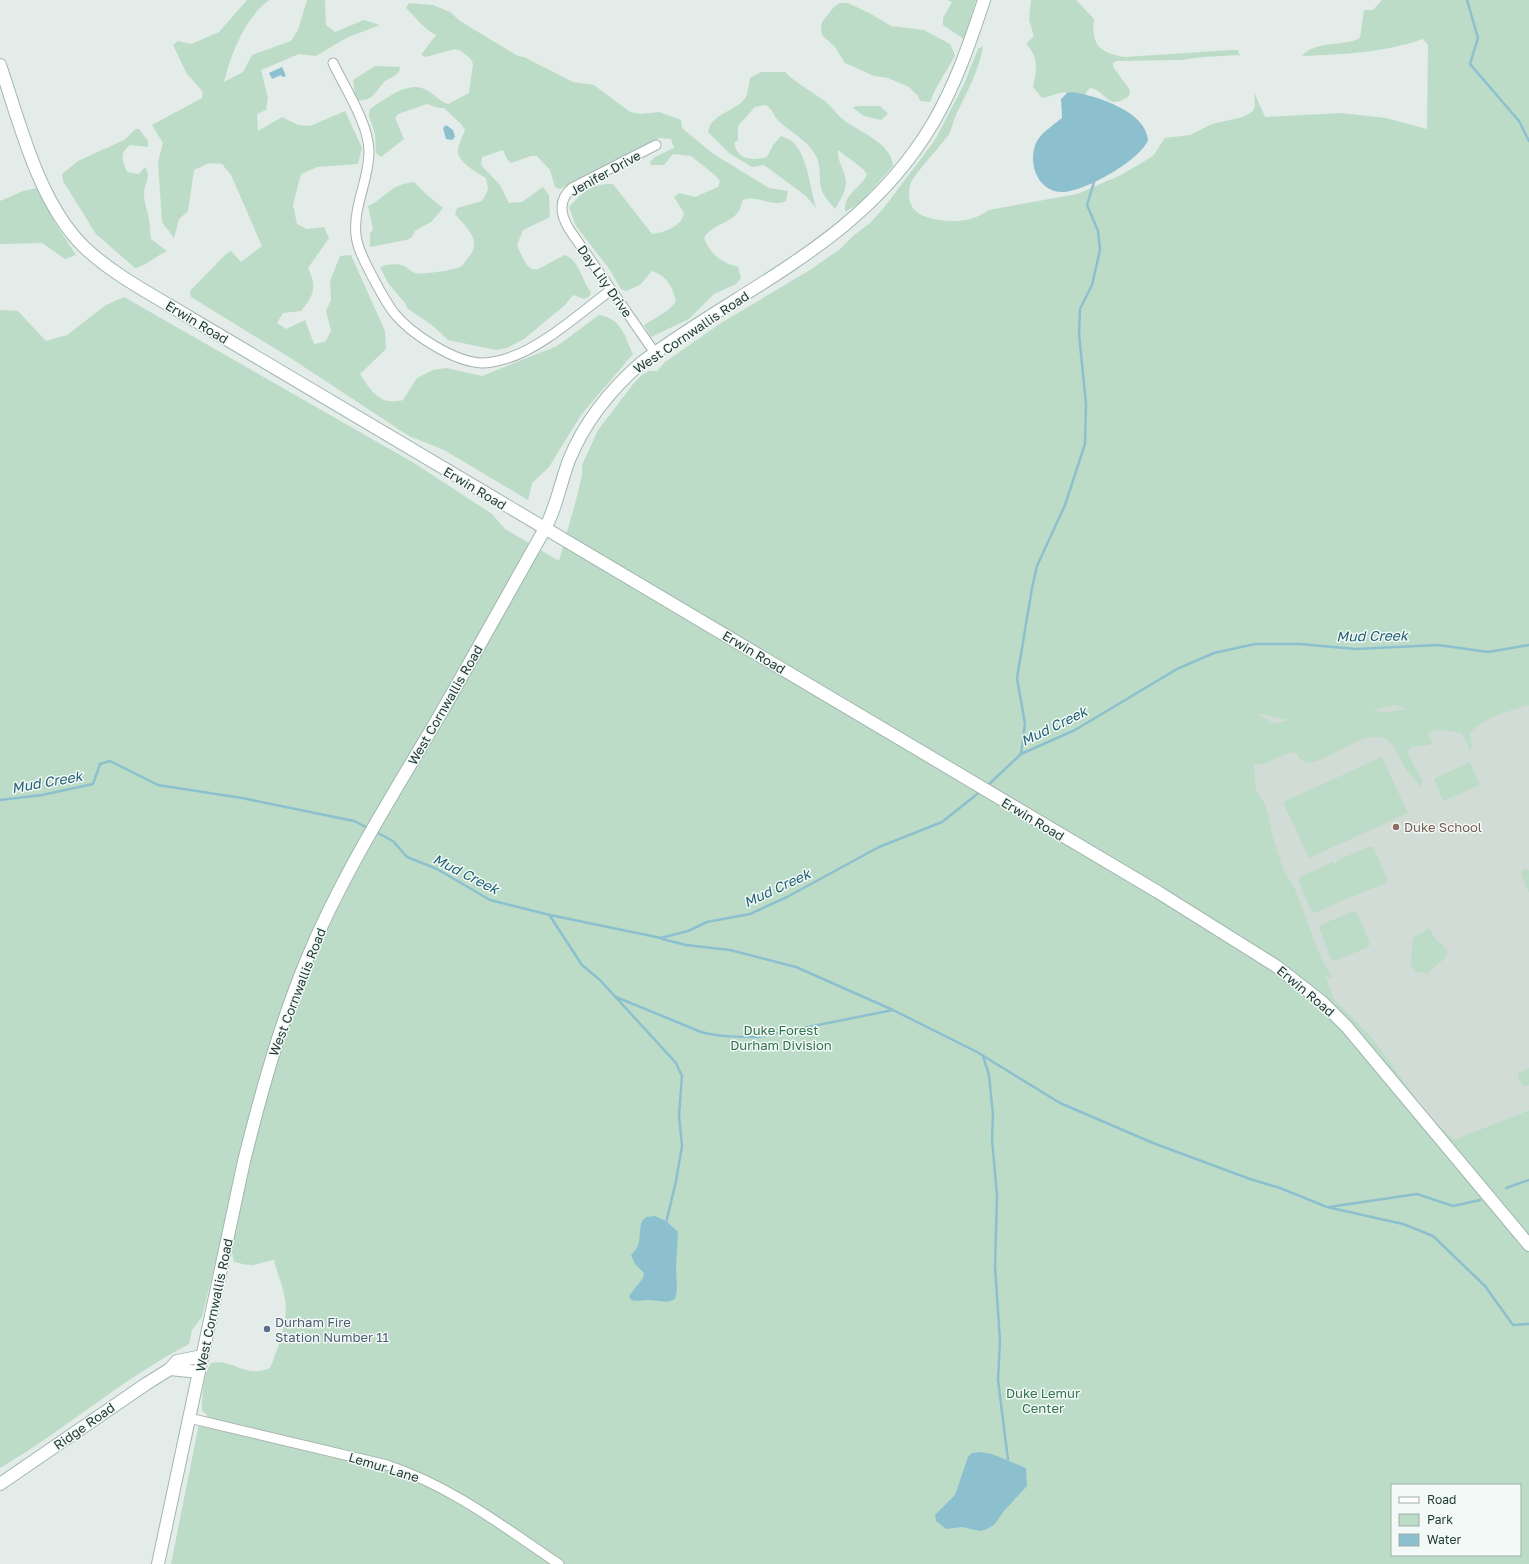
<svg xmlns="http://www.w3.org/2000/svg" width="1529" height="1564" font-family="'Golos Text',sans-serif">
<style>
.built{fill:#d1dcd7}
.green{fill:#bcdcc7;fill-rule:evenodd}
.water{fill:#8dc0cf}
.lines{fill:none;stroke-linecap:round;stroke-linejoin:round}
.stream{stroke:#8dc0cf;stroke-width:2.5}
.street-casing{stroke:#a6b4af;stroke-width:11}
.secondary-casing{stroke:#a1b7b1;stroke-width:14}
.street{stroke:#fff;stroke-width:9}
.secondary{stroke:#fff;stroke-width:12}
.education-dot{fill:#8d6e63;stroke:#f3f9f6;stroke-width:1.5}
.service-dot{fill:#5c6f8a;stroke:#f3f9f6;stroke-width:1.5}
.labels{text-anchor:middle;stroke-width:3;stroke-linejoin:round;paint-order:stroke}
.street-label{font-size:13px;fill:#233c37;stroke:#f3f9f6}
.education-label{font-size:13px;fill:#785e54;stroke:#f3f9f6;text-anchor:start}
.park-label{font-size:13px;fill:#2f724d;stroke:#f3f9f6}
.service-label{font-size:13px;fill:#4e5e75;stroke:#f3f9f6;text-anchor:start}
.water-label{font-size:14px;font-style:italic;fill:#206176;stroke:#f3f9f6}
</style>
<rect width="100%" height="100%" fill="#e3ece8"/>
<polygon class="built" points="1529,615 1529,1110 1454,1141 1429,1116 1371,1036 1334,999 1192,655"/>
<g class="green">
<path d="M247,0H269C245,18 231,53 224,82L243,72L252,55L291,41L298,30L307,0H325L326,25L335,32L364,20L380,25L346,38L316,56L299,54L261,70L268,98L266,110L257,114L258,131L282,117L298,125L310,126L345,111L362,148L358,164L317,167L301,174L293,205L297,224L307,229L324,227L329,238L308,268C317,286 314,296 301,311L283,313L277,323L286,329L305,320L314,344L325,342L331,331L326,311L331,300L330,281L340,256L351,255L385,331L386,349L360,374C372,392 380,406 403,400L417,378L433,370L446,368L482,376L557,346L599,315C622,319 624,335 633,354L581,415L549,467L532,483L528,500L444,450L409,436L292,359L191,297L190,291L225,255L231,251L241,262L262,246L231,175L222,164L209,163L194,170L188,211L179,219L174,238L162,222L158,162L163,143L152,125L202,98L203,92L187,74L173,45L178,41L191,44L219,32Z"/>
<polygon points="948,0 976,0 964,39 943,25 943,18 952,2"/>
<path d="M1031,0H1076L1094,19C1091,46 1100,53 1125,57L1231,50H1238L1240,57L1238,55L1204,57L1180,60L1116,61L1113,63V67L1130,90L1129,96C1107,112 1106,90 1090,88L1087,91L1084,101L1075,103L1065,92C1056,93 1050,97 1042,98L1033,87C1037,70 1039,57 1026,44L1034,36L1029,20Z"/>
<path d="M1382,0H1529V705C1508,712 1486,716 1470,733L1472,746L1470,750L1462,733C1451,732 1437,726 1428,733L1429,738L1433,741L1430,745L1411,747L1407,752L1422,781L1420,787C1416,779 1411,777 1407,771C1400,761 1397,747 1387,740C1361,722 1310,784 1297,754L1291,752L1261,765L1254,763L1256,791L1264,802L1268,813L1272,834L1284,872L1294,887L1321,958L1333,979L1325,975L1334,999L1371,1036L1429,1116L1454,1140L1529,1110V1564H171L199,1424H205L207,1415L202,1411C202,1397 203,1375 211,1363C234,1358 244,1379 270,1368C278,1350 289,1318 285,1299C283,1286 277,1273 274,1260C267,1261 262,1263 254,1265C248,1266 240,1263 234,1262L231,1249L218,1251L202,1317L192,1330L189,1344C122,1379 65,1430 0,1468V310L18,311L46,341L67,335L106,305L124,297L414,463L492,514L505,529L559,561L576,500L582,475V465L598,430L634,383L642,375L649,371H657L665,362L721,323L810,270L840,249L854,235L869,224L883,209L935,140L964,84L978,49L983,46C979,71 966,94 955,117C953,122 952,129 949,134C942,145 912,176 910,185C906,206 915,215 934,219C955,223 972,222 989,210L1077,194L1121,175L1153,156L1165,138L1190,135L1212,124L1243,117L1252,112L1255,107L1254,92L1265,117L1341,113L1386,118L1427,129L1428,45L1423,39C1382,53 1346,54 1302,56C1316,40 1342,47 1360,38L1364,10H1373ZM1394,705L1408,709L1388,712L1371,711ZM1255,713L1289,720L1275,724ZM1392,1485H1520V1555H1392Z"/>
<path d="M409,3L433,5L450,12L460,21L518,56L524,57L573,82L594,85L630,112L641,114L659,112L681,120L682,128L712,153L769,188L788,191L786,201C773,208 757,194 743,200C741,204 741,209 738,212C730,224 713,223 704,238C710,254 722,263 738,267L741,278L736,284L714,294L689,319L651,337L644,325L667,311L676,302C673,287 667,276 652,271L640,285L626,291L621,289L610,270L576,226L569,207C584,191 590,184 613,184L652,234C664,233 682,226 684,213L674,197L679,193L695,197L718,187L720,181L716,176L691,156L673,154L664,165H651L650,162L655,157L674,148L671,139L659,138L560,189L555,187L550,170L537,156H531L511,163L507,159L503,150L482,157L481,165L500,185L509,203L522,202L543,187L549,195L550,217L523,230L517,245C533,284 535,268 565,255C579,260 582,281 591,292L590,296L584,299L573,295L565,305L524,339L507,348L496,350L448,340L433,326L408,309L405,303L388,283L380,267C387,264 397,263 404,266C408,268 411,272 415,273C421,275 455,270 460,267C463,266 466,260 468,258C483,241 467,228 455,214L457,208L482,201L488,190L486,178C477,172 456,162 458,149C459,143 463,136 465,130L462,125L444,108H439L427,104L398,114L395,118L404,139L381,157L376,153L375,134L369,116L370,109C384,100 407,81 424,89C433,92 438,101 448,104L469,93L473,64L471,59L461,51L455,49L426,57L421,55L436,35C424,29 416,18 406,8Z"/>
<path d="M840,3H848L871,14L891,26L924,30L950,44L955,55C947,71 936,85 930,102L920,101L918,96L909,87L888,78L874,76L845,63L835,47L822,35L821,29L822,22L834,7Z"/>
<path d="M375,66L400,67C400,76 390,77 384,82C375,92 373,102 356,100L353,80Z"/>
<path d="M761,72H785C797,84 811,91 825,101C831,106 835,112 840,117C856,131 892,142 893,166L860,203L845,212C843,193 862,188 867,174C862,166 846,157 838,150C837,162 845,170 846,182C846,191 840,200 835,209C830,203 824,197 821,188C819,178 821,168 817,158C808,139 791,134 777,119C773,114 772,109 766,105L755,107L738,126V140L734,143C737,160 753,161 767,157L773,145L781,136C785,138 790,139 793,142C808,157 810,188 816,208L806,196L764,165L752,167L730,154L708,132C711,113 736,112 746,97C748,92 749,83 750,78Z"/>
<polygon points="856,106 880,106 888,114 881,120 864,116 853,108"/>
<path d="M136,129H139L148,141V147L130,145C119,154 122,160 127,172L139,174L145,167C152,177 144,183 144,194C144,203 148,211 149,219C150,226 150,232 151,239L167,251C156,256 146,266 135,268L96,234L63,181L62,174L78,161L124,140Z"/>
<path d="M414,182L427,195L443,208L431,222L415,231L411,238L406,240L370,247V234L373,229L368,206C387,197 389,185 414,182Z"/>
<polygon points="37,188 55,223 76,255 65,259 42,243 0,244 0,201 23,191"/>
<polygon points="1382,757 1408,813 1309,858 1283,802"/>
<polygon points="1470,762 1480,785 1443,801 1434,779"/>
<polygon points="1371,846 1374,848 1387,880 1386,883 1352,897 1349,895 1348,898 1315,913 1312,912 1298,880 1300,877 1333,862 1336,864 1338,860"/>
<polygon points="1524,869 1529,870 1529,893 1521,874"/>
<polygon points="1354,911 1357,912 1370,944 1368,947 1335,961 1331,959 1319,928 1320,925"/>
<polygon points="1429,928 1438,943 1440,942 1448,952 1444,959 1427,974 1414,971 1411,963 1413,938"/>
<path d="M1529,1068V1085L1524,1087C1521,1082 1516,1081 1519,1073Z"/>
</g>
<g class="water">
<polygon points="282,67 286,76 282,77 281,75 272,79 269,73"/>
<path d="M1073,92C1096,96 1146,111 1148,140C1141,160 1083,193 1061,192C1036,191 1027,160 1037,141C1042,132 1055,124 1062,118L1061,99L1067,93Z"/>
<polygon points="446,125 453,130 455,137 452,140 446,139 443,128"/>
<path d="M655,1216L666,1221L678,1232L676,1269L677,1290L675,1299C666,1304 658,1300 648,1300C641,1300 638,1302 631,1300L629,1296L643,1278L644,1273L635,1264L631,1255C644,1243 637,1235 642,1221L646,1217Z"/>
<polygon points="980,1452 992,1454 1026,1468 1027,1486 1004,1511 994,1525 987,1529 980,1531 962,1527 946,1529 936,1521 935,1515 955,1495 968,1457 972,1453"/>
</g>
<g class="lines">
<g class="stream">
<polyline points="1467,0 1478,38 1470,64 1519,121 1529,141"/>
<polyline points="1021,754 1025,724 1017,678 1032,588 1037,566 1065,505 1085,444 1086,404 1079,334 1080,309 1092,285 1100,250 1098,231 1087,205 1094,182"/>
<polyline points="986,787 1021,754 1075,730 1177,669 1214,653 1255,644 1300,644 1356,649 1438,645 1488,652 1529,645"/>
<polyline points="0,800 42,795 93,784 100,764 110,761 158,785 242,798 354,821 368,828"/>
<polyline points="374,831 393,841 407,857 437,869 490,900 550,915 661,938 688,931 707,922 750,914 787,897 879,847 942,822 981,791"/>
<polyline points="550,916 582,965 600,980 676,1063 682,1076 679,1115 682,1146 676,1181 666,1223"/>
<polyline points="662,939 686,945 730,950 796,967 893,1010 977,1052 1060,1103 1153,1143 1250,1179 1280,1188 1327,1207 1403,1224 1433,1236 1485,1286 1513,1325 1529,1324"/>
<path d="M616,997L701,1032C720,1037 739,1037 758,1037L893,1010"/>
<polyline points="983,1056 989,1075 993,1115 992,1139 997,1196 995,1266 1000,1341 998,1380 1008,1460 1006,1463"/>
<polyline points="1506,1188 1529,1180"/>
<polyline points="1329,1207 1417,1194 1453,1206 1480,1200"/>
</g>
<defs>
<g id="street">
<path d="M333,63C345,88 369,124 369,152C369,180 353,206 356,235C357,248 365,262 371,274C378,287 385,301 394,313C411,334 454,362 482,363C489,363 498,361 505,359C541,349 581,312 611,290"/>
<path d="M655,353L569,229C560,214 558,200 572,188L656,145"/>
<path d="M189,1418L387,1465C451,1486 504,1527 559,1564"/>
</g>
<g id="secondary">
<path d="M0,65C20,123 38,201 83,246C113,275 153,295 189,317L1158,892L1276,966L1322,1002L1347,1027L1529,1245"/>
<polyline points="170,1369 199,1372"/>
<polyline points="0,1484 146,1384 170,1369 177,1361 203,1356"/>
<path d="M158,1564L244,1161C261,1093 280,1024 307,959C341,877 389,801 434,725C471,661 507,596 543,532C556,510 560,484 569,460C585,421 610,390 641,363C746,285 863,242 933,123C956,84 970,42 984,0"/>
</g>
</defs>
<use href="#street" class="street-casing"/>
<use href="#secondary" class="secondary-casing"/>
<use href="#street" class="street"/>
<use href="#secondary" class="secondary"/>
</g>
<circle class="education-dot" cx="1396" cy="827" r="4"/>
<circle class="service-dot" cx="267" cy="1329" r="4"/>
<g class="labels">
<g class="street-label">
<text transform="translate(605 173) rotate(-29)" y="5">Jenifer Drive</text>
<text transform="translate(605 281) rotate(55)" y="5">Day Lily Drive</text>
<text transform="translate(197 322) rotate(31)" y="5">Erwin Road</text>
<text transform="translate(691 332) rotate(-34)" y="5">West Cornwallis Road</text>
<text transform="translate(475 488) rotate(31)" y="5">Erwin Road</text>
<text transform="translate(754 652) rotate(31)" y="5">Erwin Road</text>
<text transform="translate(445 705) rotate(-60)" y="5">West Cornwallis Road</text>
<text transform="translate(1033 819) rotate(31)" y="5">Erwin Road</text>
<text transform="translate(1306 991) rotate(40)" y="5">Erwin Road</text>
<text transform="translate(297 992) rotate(-69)" y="5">West Cornwallis Road</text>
<text transform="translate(214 1305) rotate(-78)" y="5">West Cornwallis Road</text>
<text transform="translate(84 1426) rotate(-35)" y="5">Ridge Road</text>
<text transform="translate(384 1467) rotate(17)" y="5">Lemur Lane</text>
</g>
<g class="education-label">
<text x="1404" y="832">Duke School</text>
</g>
<g class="park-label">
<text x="781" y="1035">Duke Forest<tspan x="781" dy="15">Durham Division</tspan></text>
<text x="1043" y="1398">Duke Lemur<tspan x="1043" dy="15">Center</tspan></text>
</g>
<g class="service-label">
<text x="275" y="1327">Durham Fire<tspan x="275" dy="15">Station Number 11</tspan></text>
</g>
<g class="water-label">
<text transform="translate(1372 636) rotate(-1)" y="5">Mud Creek</text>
<text transform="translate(1054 726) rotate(-26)" y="5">Mud Creek</text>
<text transform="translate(47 782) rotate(-10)" y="5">Mud Creek</text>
<text transform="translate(466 874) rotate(27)" y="5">Mud Creek</text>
<text transform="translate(777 888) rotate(-25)" y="5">Mud Creek</text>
</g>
</g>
<rect x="1391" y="1484" width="130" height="72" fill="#f3f9f6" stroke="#a0adaa"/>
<rect x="1399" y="1497" width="20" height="6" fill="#ffffff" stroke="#a0adaa"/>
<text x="1427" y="1504" font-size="12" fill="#233c37">Road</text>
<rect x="1399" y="1514" width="20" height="12" fill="#bcdcc7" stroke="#a0adaa"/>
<text x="1427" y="1524" font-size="12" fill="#233c37">Park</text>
<rect x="1399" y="1534" width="20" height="12" fill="#8dc0cf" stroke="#a0adaa"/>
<text x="1427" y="1544" font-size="12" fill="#233c37">Water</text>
</svg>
